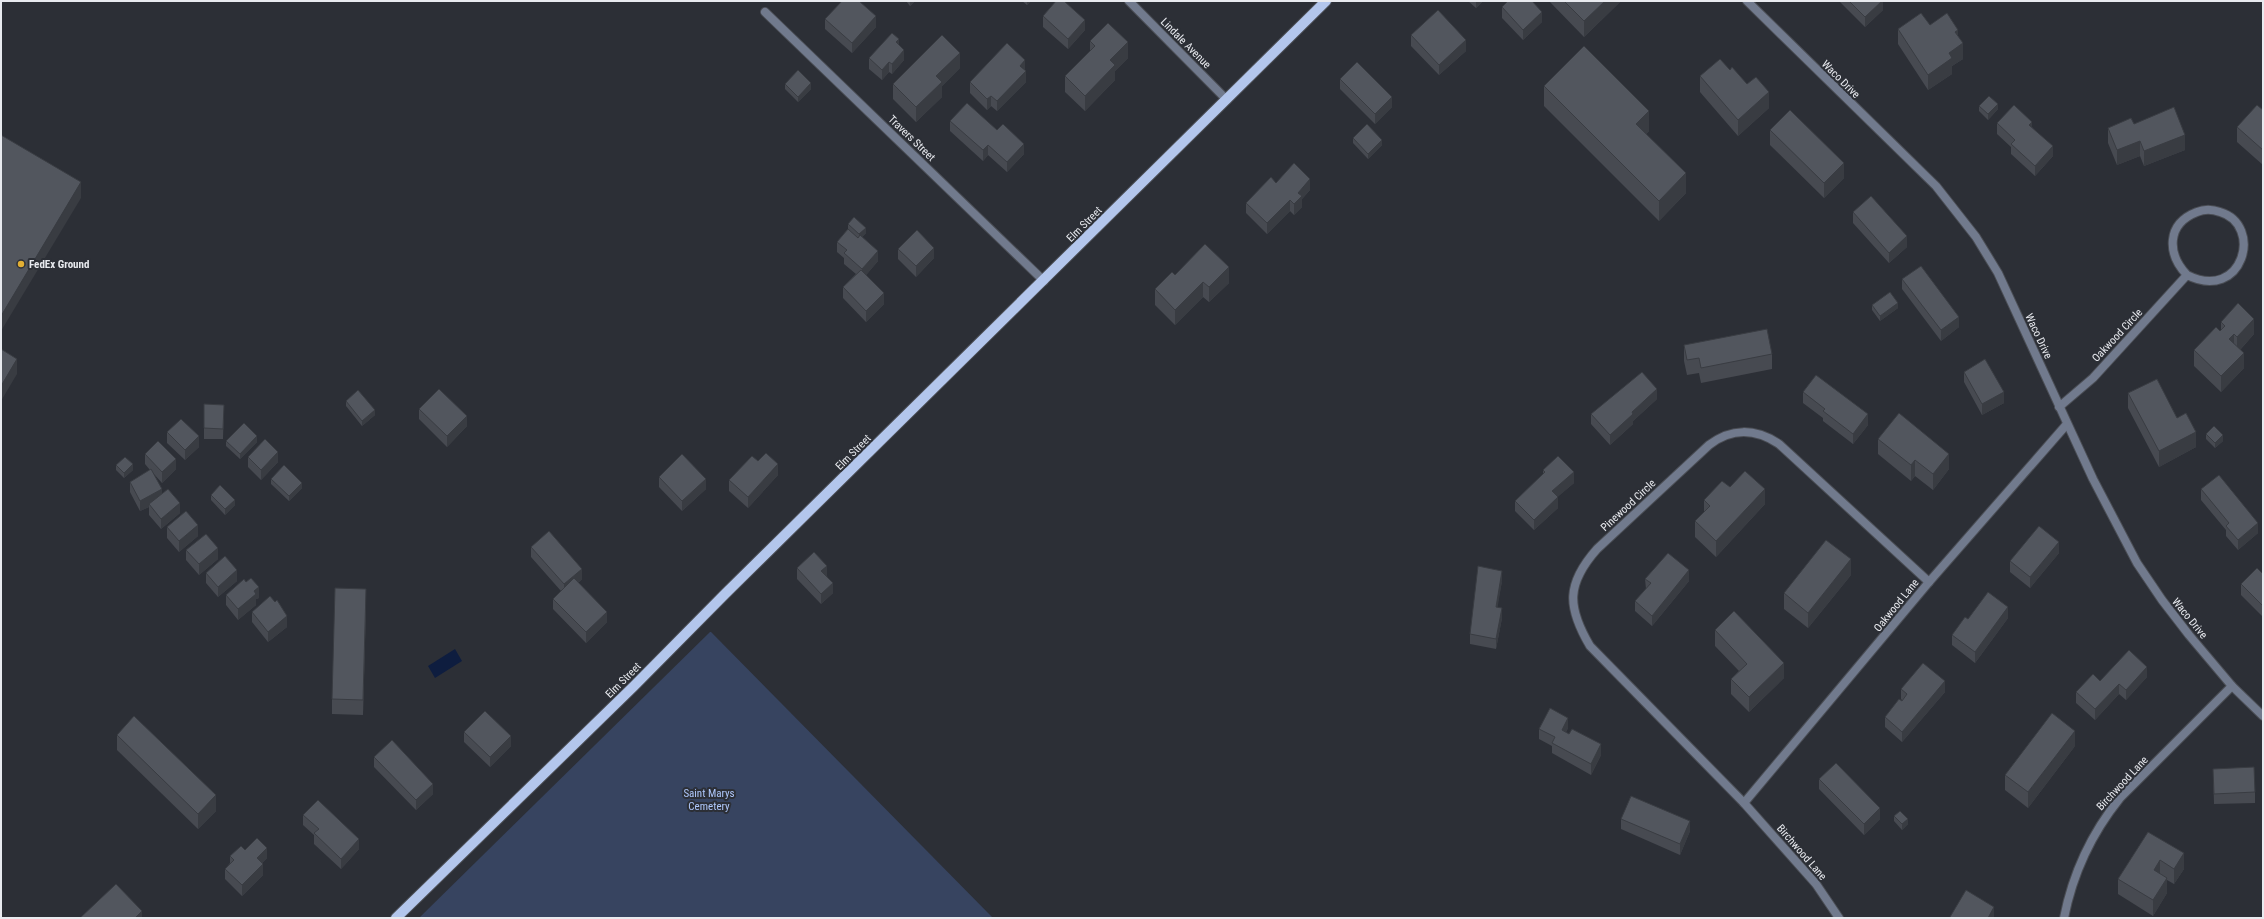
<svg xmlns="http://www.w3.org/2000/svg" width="2264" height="919" font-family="'Roboto Condensed',sans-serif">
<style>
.green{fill:#374460}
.water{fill:#0e1d3f}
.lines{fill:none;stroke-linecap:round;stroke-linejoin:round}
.street-casing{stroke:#4a4d54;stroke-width:10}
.primary-casing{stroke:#4a4d54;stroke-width:12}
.street{stroke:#717a8d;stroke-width:8}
.primary{stroke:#b3c6ec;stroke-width:10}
.wall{fill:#474a51}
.shaded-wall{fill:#393c42}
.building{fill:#52565e;stroke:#393c42}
.poi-dot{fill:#e2af34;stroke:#2c2f36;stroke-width:1.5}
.labels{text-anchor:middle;stroke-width:4;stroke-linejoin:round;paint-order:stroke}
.street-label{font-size:11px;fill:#e8eaef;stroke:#2c2f36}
.poi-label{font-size:11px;font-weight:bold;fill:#e8eaef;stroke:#2c2f36;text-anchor:start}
.park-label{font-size:11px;fill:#afc8fc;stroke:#2c2f36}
</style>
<rect width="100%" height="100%" fill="#2c2f36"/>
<polygon class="green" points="711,632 993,918 419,918 710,632"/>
<polygon class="water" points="455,649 462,661 435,678 428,666"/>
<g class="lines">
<defs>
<g id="street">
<polyline points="1129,1 1227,100"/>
<polyline points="1747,1 1936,186 1976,237 1998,273 2093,479 2137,563 2162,600 2189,635 2232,686 2263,716"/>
<polyline points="765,12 1044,281"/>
<path d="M2059,407L2093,378L2187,275C2243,303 2264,225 2220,212C2212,209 2204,209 2197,212C2166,224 2167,254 2187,275"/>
<polyline points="1744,803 1929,582 2067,424"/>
<path d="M1839,918L1816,884L1744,803L1590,646C1567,607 1566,584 1597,549L1709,445C1731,428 1755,428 1779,444L1929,582"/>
<path d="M2064,918C2073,872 2091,834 2120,798L2232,686"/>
</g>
<polyline id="primary" points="396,918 634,686 725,594 1326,1"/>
</defs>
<use href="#street" class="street-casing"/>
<use href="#primary" class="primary-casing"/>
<use href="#street" class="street"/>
<use href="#primary" class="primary"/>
</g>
<g class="wall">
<polygon points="906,1 915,1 910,6"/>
<polygon points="1022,1 1031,1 1027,5"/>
<polygon points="1468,1 1483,1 1476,8"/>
<polygon points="1549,1 1621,1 1584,37"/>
<polygon points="1839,1 1883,1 1883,10 1865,27"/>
<polygon points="1502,7 1542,22 1523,40 1502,18"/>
<polygon points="1043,16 1085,30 1068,49 1043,27"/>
<polygon points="825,19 876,27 852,53 825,29"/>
<polygon points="1930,25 1958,36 1963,59 1952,66 1952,74 1928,90 1898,44 1898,29"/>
<polygon points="1411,35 1466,51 1439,75 1411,46"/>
<polygon points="1090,41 1128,58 1115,71 1115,80 1085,111 1065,92 1065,76 1090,52"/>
<polygon points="899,45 904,60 892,74 889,72 882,80 869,69 869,58"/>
<polygon points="960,68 942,86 942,97 916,122 893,99 893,84"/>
<polygon points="1730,70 1747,84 1769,108 1738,136 1700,92 1700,76"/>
<polygon points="1025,71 1026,82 997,111 991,106 987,110 970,93 970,82"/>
<polygon points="1340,79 1392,107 1375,124 1340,89"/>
<polygon points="785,84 811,89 798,102 785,89"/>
<polygon points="1544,86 1649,131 1646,134 1686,193 1659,221 1544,106"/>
<polygon points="1979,106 1998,109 1988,120 1979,111"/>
<polygon points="2263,110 2263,165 2237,142 2237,127"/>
<polygon points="950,121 1024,154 1007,172 988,155 983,161 950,131"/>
<polygon points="1997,123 2032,127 2053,156 2035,176 2011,154 2011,147 1997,134"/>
<polygon points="2134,124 2185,150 2144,166 2140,156 2117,165 2108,143 2108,128"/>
<polygon points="1770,130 1844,178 1824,198 1770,145"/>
<polygon points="1353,138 1382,145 1368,159 1353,143"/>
<polygon points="1276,183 1310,190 1302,199 1302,207 1294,215 1290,211 1267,234 1246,213 1246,203"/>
<polygon points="1853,212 1907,247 1889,263 1853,223"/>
<polygon points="848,224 866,233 862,237 878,261 866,275 884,304 866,322 843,298 843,287 856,274 844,264 844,258 837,252 837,242 848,229"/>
<polygon points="898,249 934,258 916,277 898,259"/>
<polygon points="1175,275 1229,283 1209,302 1203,297 1175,325 1155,305 1155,289"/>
<polygon points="1902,279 1959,327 1941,341 1902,289"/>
<polygon points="1872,305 1898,308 1880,321 1872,310"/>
<polygon points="2221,322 2254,334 2240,350 2244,368 2221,392 2194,366 2194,350 2220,331 2221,330"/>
<polygon points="1684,345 1772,354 1772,369 1701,383 1699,373 1687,375 1684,361"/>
<polygon points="1964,372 2004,403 1982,415 1964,382"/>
<polygon points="1803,392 1868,425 1853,444 1823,421 1823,418 1803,403"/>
<polygon points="2128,393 2177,418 2196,447 2159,467 2128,408"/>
<polygon points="1657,399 1633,421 1633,424 1610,445 1591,424 1591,414"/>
<polygon points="346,401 375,415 362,426 346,406"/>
<polygon points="204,404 224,405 223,439 204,439"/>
<polygon points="419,409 467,426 447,447 419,419"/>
<polygon points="167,432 199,447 185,460 167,443"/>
<polygon points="2206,434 2223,441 2215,448 2206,439"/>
<polygon points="1878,439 1949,469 1933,490 1915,476 1911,481 1878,454"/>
<polygon points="226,441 257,442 240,459 226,446"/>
<polygon points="145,454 176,469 162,483 153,473 162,493 180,513 161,529 149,515 149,507 140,511 130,492 130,482 150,470 145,464"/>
<polygon points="248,457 278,462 261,480 248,467"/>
<polygon points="758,461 778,475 748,508 729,491 729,480"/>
<polygon points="116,465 133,470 124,478 116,470"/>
<polygon points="1543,470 1574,483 1557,497 1558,508 1534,530 1515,511 1515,501 1543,474"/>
<polygon points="659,477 706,489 682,511 659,487"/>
<polygon points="271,479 302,488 289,501 271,484"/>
<polygon points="1730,487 1765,504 1716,557 1695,537 1695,521 1704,512 1704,500"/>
<polygon points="2201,489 2258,533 2238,550 2226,536 2226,530 2201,500"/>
<polygon points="211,495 235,505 225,515 211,500"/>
<polygon points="167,527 198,536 179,552 167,538"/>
<polygon points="531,547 582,579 578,583 607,622 586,643 553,609 553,599 561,591 531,557"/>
<polygon points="186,550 218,559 199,575 186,560"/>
<polygon points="2059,553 2030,588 2010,572 2010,561"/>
<polygon points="797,568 827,576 833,593 821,604 797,579"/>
<polygon points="206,573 237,581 218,597 206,583"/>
<polygon points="2263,574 2263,617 2241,595 2241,584"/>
<polygon points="1851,575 1808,628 1784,609 1784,593"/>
<polygon points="1645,579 1689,581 1652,626 1635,611 1635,601 1646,589"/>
<polygon points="1502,581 1497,607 1502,618 1496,649 1470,644 1470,634"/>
<polygon points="226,595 259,598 256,599 256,605 238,620 226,605"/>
<polygon points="366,605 363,715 332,714 332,699"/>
<polygon points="252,612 287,627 268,642 252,622"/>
<polygon points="2008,618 1975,663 1952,645 1952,635 1968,619"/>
<polygon points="1715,630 1784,678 1749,712 1731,694 1731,679 1739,671 1715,646"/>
<polygon points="2147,677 2126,700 2119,694 2095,720 2076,703 2076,692 2100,681"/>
<polygon points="1901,689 1945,692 1902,742 1885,727 1885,717 1902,700 1901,699"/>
<polygon points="1568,728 1566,732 1601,755 1591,775 1552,753 1552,746 1539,739 1539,729"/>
<polygon points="464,732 511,746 490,767 464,742"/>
<polygon points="117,735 216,811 198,829 117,750"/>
<polygon points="2075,746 2028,808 2005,790 2005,775"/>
<polygon points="374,757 433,794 416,810 374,767"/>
<polygon points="2213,769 2255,792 2255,803 2214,804"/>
<polygon points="1819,779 1880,819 1864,835 1819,789"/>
<polygon points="303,815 359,849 341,869 314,844 314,835 303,825"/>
<polygon points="1894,816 1908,824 1902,830 1894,821"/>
<polygon points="1621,819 1690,831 1680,855 1621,829"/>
<polygon points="2148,832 2184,869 2174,884 2167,880 2167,893 2153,916 2118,894 2118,879"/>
<polygon points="245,850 267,858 262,863 263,875 242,896 225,879 225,869 230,863 230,856"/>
</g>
<g class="shaded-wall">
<polygon points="910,1 915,1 910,6"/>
<polygon points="1027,1 1031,1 1027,5"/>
<polygon points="1476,1 1483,1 1476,8"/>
<polygon points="1605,1 1621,1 1584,37 1584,21"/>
<polygon points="1882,1 1883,1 1883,10 1865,27 1865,17"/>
<polygon points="1542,12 1542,22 1523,40 1523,30"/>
<polygon points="876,16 876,27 852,53 852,43"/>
<polygon points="1085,20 1085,30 1068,49 1068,39"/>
<polygon points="1958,30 1958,45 1955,32"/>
<polygon points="899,39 899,49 896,42"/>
<polygon points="1466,40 1466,51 1439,75 1439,65"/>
<polygon points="1128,42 1128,58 1115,71 1115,80 1085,111 1085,96 1110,60"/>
<polygon points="1963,43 1963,59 1952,66 1952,74 1928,90 1928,75 1949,53"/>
<polygon points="904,50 904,60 892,74 892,64"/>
<polygon points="960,53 960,68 942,86 942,97 916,122 916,107 936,76"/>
<polygon points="1025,60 1025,70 1020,66"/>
<polygon points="889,62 889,72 882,80 882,70"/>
<polygon points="1026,71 1026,82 997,111 997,101"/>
<polygon points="811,83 811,89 798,102 798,97"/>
<polygon points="1769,92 1769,108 1738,136 1738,120"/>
<polygon points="991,96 991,106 987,110 987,99"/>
<polygon points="1392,97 1392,107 1375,124 1375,114"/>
<polygon points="1998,104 1998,109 1988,120 1988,114"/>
<polygon points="1649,111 1649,131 1636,144 1636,124"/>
<polygon points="2032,122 2032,132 2029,125"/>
<polygon points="2185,135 2185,150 2144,166 2144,151"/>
<polygon points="1382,140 1382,145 1368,159 1368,154"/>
<polygon points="2140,141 2140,156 2117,165 2117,150"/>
<polygon points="1024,144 1024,154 1007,172 1007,162"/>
<polygon points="988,145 988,155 983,161 983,150"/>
<polygon points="2053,146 2053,156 2035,176 2035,166"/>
<polygon points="1844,163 1844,178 1824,198 1824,183"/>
<polygon points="1686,173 1686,193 1659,221 1659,201"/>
<polygon points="1310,179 1310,190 1302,199 1302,207 1294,215 1294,204 1298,193"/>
<polygon points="81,182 81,198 1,331 1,316"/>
<polygon points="1290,200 1290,211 1267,234 1267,223"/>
<polygon points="866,228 866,233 859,240 859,234"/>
<polygon points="1907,236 1907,247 1889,263 1889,253"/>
<polygon points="934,248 934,258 916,277 916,266"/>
<polygon points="878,251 878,261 862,280 862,269"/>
<polygon points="1229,267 1229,283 1209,302 1209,287"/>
<polygon points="1203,282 1203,297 1175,325 1175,310"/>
<polygon points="884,293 884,304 866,322 866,311"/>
<polygon points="1898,303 1898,308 1880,321 1880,316"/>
<polygon points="1959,317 1959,327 1941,341 1941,330"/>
<polygon points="2254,319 2254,334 2237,353 2237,337"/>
<polygon points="2234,334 2234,349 2229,339"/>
<polygon points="2244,353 2244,368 2221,392 2221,376"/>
<polygon points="17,359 17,374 1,401 1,386"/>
<polygon points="1657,389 1657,399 1633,421 1633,424 1610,445 1610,435 1632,412"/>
<polygon points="2004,392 2004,403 1982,415 1982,404"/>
<polygon points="375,410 375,415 362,426 362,421"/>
<polygon points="1868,414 1868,425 1853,444 1853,434"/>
<polygon points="467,416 467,426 447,447 447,436"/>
<polygon points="2196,432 2196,447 2159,467 2159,451"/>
<polygon points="2223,435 2223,441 2215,448 2215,443"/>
<polygon points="199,436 199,447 185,460 185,450"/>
<polygon points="257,436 257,442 240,459 240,454"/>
<polygon points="278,452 278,462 261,480 261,470"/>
<polygon points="1949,454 1949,469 1933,490 1933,474"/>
<polygon points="176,459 176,469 162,483 162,472"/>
<polygon points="1915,460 1915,476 1911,481 1911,465"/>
<polygon points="133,464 133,470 124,478 124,473"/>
<polygon points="778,464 778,475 748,508 748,497"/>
<polygon points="1574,472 1574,483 1552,502 1552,491"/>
<polygon points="706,479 706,489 682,511 682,501"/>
<polygon points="302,483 302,488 289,501 289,496"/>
<polygon points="162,489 162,499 149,504 149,507 140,511 140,501"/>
<polygon points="1765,489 1765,504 1716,557 1716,541"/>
<polygon points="1558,497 1558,508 1534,530 1534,520"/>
<polygon points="235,500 235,505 225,515 225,509"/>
<polygon points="180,503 180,513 161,529 161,519"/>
<polygon points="2258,523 2258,533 2238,550 2238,540"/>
<polygon points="198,525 198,536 179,552 179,541"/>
<polygon points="2059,542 2059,553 2030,588 2030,577"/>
<polygon points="218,548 218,559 199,575 199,564"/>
<polygon points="1851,559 1851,575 1808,628 1808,613"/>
<polygon points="827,566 827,576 821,581 821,571"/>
<polygon points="582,569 582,579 564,595 564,584"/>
<polygon points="237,570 237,581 218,597 218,587"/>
<polygon points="1689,570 1689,581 1652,626 1652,616"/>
<polygon points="1502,571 1502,581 1496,617 1496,607"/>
<polygon points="833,583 833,593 821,604 821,594"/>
<polygon points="259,587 259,598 256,599 256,605 238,620 238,609 254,591"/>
<polygon points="366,589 366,605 363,715 363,700"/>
<polygon points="2008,607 2008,618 1975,663 1975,652"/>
<polygon points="1502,608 1502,618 1496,649 1496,639"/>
<polygon points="607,612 607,622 586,643 586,632"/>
<polygon points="287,616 287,627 268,642 268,632"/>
<polygon points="1784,663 1784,678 1749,712 1749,697"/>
<polygon points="2147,667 2147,677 2126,700 2126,690"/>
<polygon points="1945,681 1945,692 1902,742 1902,732"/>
<polygon points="2119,684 2119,694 2095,720 2095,709"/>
<polygon points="1568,718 1568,728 1562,740 1562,730"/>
<polygon points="2075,731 2075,746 2028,808 2028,792"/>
<polygon points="511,736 511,746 490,767 490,757"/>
<polygon points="1601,744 1601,755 1591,775 1591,764"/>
<polygon points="433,784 433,794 416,810 416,800"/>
<polygon points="216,795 216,811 198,829 198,814"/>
<polygon points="1880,808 1880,819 1864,835 1864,824"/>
<polygon points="1908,819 1908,824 1902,830 1902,824"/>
<polygon points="1690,821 1690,831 1680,855 1680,844"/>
<polygon points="359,839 359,849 341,869 341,859"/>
<polygon points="267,848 267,858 257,868 257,858"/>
<polygon points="2184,853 2184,869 2174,884 2174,869"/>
<polygon points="2160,860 2160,875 2154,870"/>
<polygon points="263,864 263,875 242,896 242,885"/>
<polygon points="2167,878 2167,893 2153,916 2153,900"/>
<polygon points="1994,907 1994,918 1988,918"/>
<polygon points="142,911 142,918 135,918"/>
</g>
<g class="building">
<polygon points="842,1 859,1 876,16 852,43 825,19"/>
<polygon points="1056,1 1064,1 1085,20 1068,39 1043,16"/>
<polygon points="1508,1 1532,1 1542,12 1523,30 1502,7"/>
<polygon points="1564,1 1605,1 1584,21"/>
<polygon points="1849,1 1882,1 1865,17"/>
<polygon points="1438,10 1466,40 1439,65 1411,35"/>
<polygon points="1921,13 1930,25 1947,13 1958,30 1955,32 1963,43 1949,53 1952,58 1928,75 1898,29"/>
<polygon points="1108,23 1128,42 1110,60 1115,65 1085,96 1065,76 1095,46 1090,41"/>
<polygon points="892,33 899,39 896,42 904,50 892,64 889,62 882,70 869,58"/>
<polygon points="942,35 960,53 936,76 942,82 916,107 893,84"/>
<polygon points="1007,43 1025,60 1020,66 1026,71 997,101 991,96 987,99 970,82"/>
<polygon points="1584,46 1649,111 1636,124 1686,173 1659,201 1544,86"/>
<polygon points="1720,59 1730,70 1732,67 1747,84 1756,77 1769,92 1738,120 1700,76"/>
<polygon points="1357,62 1392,97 1375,114 1340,79"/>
<polygon points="798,70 811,83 798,97 785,84"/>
<polygon points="1989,96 1998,104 1988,114 1979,106"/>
<polygon points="967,103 997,130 1003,124 1024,144 1007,162 988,145 983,150 950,121"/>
<polygon points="2014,105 2032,122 2029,125 2053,146 2035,166 2011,144 2015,140 1997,123"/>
<polygon points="2257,105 2263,110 2263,150 2237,127"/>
<polygon points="2174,107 2185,135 2144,151 2140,141 2117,150 2108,128 2131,118 2134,124"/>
<polygon points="1790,110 1844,163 1824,183 1770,130"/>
<polygon points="1367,124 1382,140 1368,154 1353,138"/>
<polygon points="1,135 81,182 1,316"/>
<polygon points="1294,163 1310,179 1298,193 1302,196 1294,204 1290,200 1267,223 1246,203 1271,177 1276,183"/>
<polygon points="1871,196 1907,236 1889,253 1853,212"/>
<polygon points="854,217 866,228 859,234 848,224"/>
<polygon points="848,229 858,238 860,235 878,251 862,269 844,253 847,250 837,242"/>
<polygon points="917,230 934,248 916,266 898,249"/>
<polygon points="1205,244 1229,267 1209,287 1203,282 1175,310 1155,289 1172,272 1175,275"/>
<polygon points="1921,266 1959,317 1941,330 1902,279"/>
<polygon points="861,270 884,293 866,311 843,287"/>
<polygon points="1890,292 1898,303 1880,316 1872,305"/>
<polygon points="2238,303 2254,319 2237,337 2234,334 2229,339 2244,353 2221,376 2194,350 2216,327 2220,331 2225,326 2221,322"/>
<polygon points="1767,329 1772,354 1701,368 1699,358 1687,360 1684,345"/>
<polygon points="1,349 17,359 1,386"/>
<polygon points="1985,359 2004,392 1982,404 1964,372"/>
<polygon points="1642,372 1657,389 1632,412 1633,414 1610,435 1591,414"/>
<polygon points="1816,375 1868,414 1853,434 1823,411 1825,409 1803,392"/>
<polygon points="2157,379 2177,418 2186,413 2196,432 2159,451 2128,393"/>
<polygon points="439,389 467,416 447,436 419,409"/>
<polygon points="358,390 375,410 362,421 346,401"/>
<polygon points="204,404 224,405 223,429 204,428"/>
<polygon points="1899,413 1949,454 1933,474 1915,460 1911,465 1878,439"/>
<polygon points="181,419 199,436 185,450 167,432"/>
<polygon points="244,423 257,436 240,454 226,441"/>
<polygon points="2214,426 2223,435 2215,443 2206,434"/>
<polygon points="265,439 278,452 261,470 248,457"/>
<polygon points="158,441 176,459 162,472 145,454"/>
<polygon points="766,453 778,464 748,497 729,480 752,456 758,461"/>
<polygon points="682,454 706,479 682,501 659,477"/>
<polygon points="1558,456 1574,472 1552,491 1558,497 1534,520 1515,501 1545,472 1543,470"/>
<polygon points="125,457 133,464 124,473 116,465"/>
<polygon points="284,465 302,483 289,496 271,479"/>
<polygon points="151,469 162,489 140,501 130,482"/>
<polygon points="1745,471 1765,489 1716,541 1695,521 1710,506 1704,500 1722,481 1730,487"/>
<polygon points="2219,475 2258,523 2238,540 2226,526 2229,523 2201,489"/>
<polygon points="220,485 235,500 225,509 211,495"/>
<polygon points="168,489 180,503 161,519 149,504"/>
<polygon points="186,511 198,525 179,541 167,527"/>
<polygon points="2039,526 2059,542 2030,577 2010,561"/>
<polygon points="549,531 582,569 564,584 531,547"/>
<polygon points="206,534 218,548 199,564 186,550"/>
<polygon points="1826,540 1851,559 1808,613 1784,593"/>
<polygon points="814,552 827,566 821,571 833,583 821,594 797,568"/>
<polygon points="1668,553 1689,570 1652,616 1635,601 1651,583 1645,579"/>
<polygon points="225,556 237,570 218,587 206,573"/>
<polygon points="1478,566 1502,571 1496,607 1502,608 1496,639 1470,634"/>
<polygon points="2257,568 2263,574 2263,606 2241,584"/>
<polygon points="251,578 259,587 254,591 256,594 238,609 226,595 244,579 246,582"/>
<polygon points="574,578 607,612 586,632 553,599"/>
<polygon points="335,588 366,589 363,700 332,699"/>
<polygon points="1988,592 2008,607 1975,652 1952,635 1965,617 1968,619"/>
<polygon points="270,596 275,602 277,600 287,616 268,632 252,612"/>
<polygon points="1734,611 1784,663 1749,697 1731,679 1747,664 1715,630"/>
<polygon points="2129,650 2147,667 2126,690 2119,684 2095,709 2076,692 2093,674 2100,681"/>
<polygon points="1923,663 1945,681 1902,732 1885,717 1899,699 1902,701 1907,694 1901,689"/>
<polygon points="1550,708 1568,718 1562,730 1569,734 1572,729 1601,744 1591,764 1552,743 1555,737 1539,729"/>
<polygon points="485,711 511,736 490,757 464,732"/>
<polygon points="2052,713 2075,731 2028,792 2005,775"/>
<polygon points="134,716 216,795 198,814 117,735"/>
<polygon points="392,740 433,784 416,800 374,757"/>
<polygon points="1836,763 1880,808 1864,824 1819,779"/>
<polygon points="2254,767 2255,792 2214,794 2213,769"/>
<polygon points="1631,796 1690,821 1680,844 1621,819"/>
<polygon points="318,800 359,839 341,859 314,833 319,829 303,815"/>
<polygon points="1900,811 1908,819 1902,824 1894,816"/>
<polygon points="2148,832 2184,853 2174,869 2160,860 2154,870 2167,878 2153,900 2118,879"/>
<polygon points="257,838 267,848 257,858 263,864 242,885 225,869 234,860 230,856 241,846 245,850"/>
<polygon points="116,884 142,911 135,918 80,918"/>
<polygon points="1966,890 1994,907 1988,918 1951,918 1950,917"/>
</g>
<circle class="poi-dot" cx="21" cy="264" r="4"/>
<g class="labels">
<g class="street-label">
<text transform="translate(1186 43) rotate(45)" y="4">Lindale Avenue</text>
<text transform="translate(1841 79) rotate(45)" y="4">Waco Drive</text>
<text transform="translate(912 138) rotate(44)" y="4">Travers Street</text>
<text transform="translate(1084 224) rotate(-45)" y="4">Elm Street</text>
<text transform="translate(2117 335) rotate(-47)" y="4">Oakwood Circle</text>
<text transform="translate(2039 336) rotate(65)" y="4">Waco Drive</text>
<text transform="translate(853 452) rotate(-45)" y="4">Elm Street</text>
<text transform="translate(1628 505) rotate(-43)" y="4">Pinewood Circle</text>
<text transform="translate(1896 605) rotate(-51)" y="4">Oakwood Lane</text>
<text transform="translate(2190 618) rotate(51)" y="4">Waco Drive</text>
<text transform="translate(623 680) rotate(-45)" y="4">Elm Street</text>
<text transform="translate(2122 783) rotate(-47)" y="4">Birchwood Lane</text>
<text transform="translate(1802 852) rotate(49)" y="4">Birchwood Lane</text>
</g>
<g class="poi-label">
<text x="29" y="268">FedEx Ground</text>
</g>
<g class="park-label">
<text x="709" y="797">Saint Marys<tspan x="709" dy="13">Cemetery</tspan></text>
</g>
</g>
<rect width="2264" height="919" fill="none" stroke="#e8eaef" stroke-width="4"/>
</svg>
